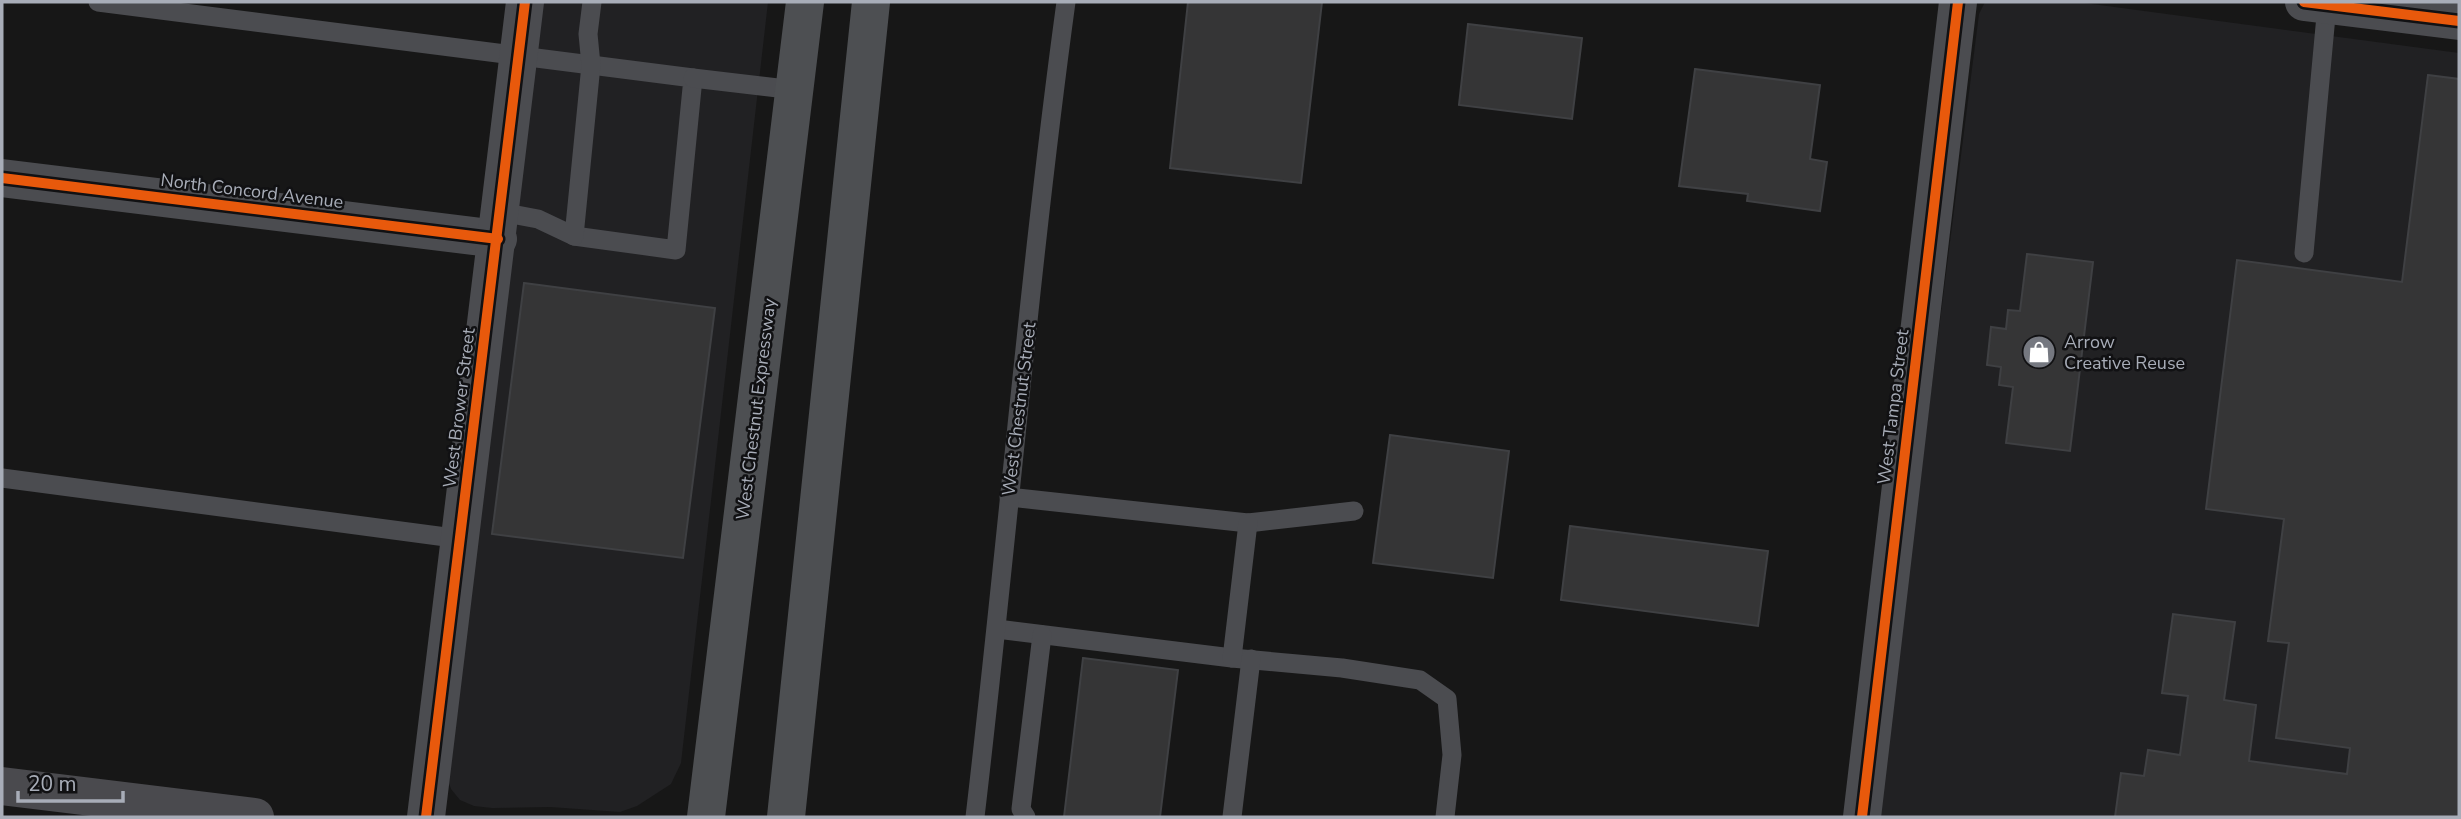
<svg xmlns="http://www.w3.org/2000/svg" width="2461" height="819" font-family="'Nunito Sans',sans-serif">
<style>
.built{fill:#212123}
.building{fill:#353536;stroke:#3f4043;stroke-width:2}
.lines{fill:none;stroke-linecap:round;stroke-linejoin:round}
.service{stroke:#4b4c50;stroke-width:19}
.minor{stroke:#4b4c50;stroke-width:38}
.secondary{stroke:#4a4a4e;stroke-width:38}
.primary{stroke:#4d4f52;stroke-width:38}
.cycleway-casing{stroke:#111113;stroke-width:15}
.cycleway{stroke:#e8590c;stroke-width:10}
.labels{text-anchor:middle;stroke-width:5;stroke-linejoin:round;paint-order:stroke}
.street-label{font-size:18px;fill:#a8adb8;stroke:#111113}
.poi-label{font-size:18px;fill:#a8adb8;stroke:#111113;text-anchor:start}
</style>
<rect width="100%" height="100%" fill="#171717"/>
<g class="built">
<polygon points="543,2 768,2 681,763 671,784 637,806 620,812 550,807 492,808 474,806 460,800 451,789 446,775"/>
<polygon points="1985,2 2077,2 2459,53 2459,817 1877,817 1979,14"/>
</g>
<g class="building">
<polygon points="1188,2 1322,2 1301,183 1170,168"/>
<polygon points="1468,24 1582,38 1572,119 1459,105"/>
<polygon points="1695,69 1820,85 1810,159 1827,162 1820,211 1747,201 1748,194 1679,186"/>
<polygon points="2428,75 2459,79 2459,817 2115,817 2121,773 2144,776 2148,750 2180,755 2188,696 2162,693 2173,614 2235,622 2224,700 2256,705 2249,761 2347,774 2350,748 2276,738 2289,643 2268,641 2284,519 2206,509 2237,260 2402,282"/>
<polygon points="2027,254 2093,262 2070,451 2006,443 2013,387 1999,385 2001,367 1987,365 1991,327 2006,329 2008,310 2020,311"/>
<polygon points="524,283 715,308 683,558 492,534"/>
<polygon points="1390,435 1509,451 1493,578 1373,563"/>
<polygon points="1570,526 1768,551 1758,626 1561,600"/>
<polygon points="1083,658 1178,670 1160,817 1064,817"/>
</g>
<g class="lines">
<g class="service">
<polyline points="98,2 693,78 676,250 574,236"/>
<polyline points="693,78 795,90"/>
<polyline points="501,212 538,219 574,236 591,65 588,34 592,2"/>
<polyline points="2304,253 2327,5"/>
<polyline points="2,478 461,539"/>
<polyline points="1009,497 1248,523 1354,511"/>
<polyline points="997,629 1232,658 1342,668 1420,680 1447,699 1452,755 1445,817"/>
<polyline points="1232,658 1248,523"/>
<path d="M975,817C1007,546 1029,273 1066,2"/>
<polyline points="1026,817 1021,809 1042,635"/>
<polyline points="1232,817 1251,659"/>
</g>
<g class="minor">
<polyline points="2304,2 2459,21"/>
<polyline points="2,178 498,239"/>
<polyline points="426,817 525,2"/>
<polyline points="1862,817 1958,2"/>
</g>
<polyline class="secondary" points="2,786 255,817"/>
<g class="primary">
<polyline points="706,817 805,2"/>
<polyline points="786,817 871,2"/>
</g>
<defs>
<g id="cycleway">
<polyline points="2304,2 2459,21"/>
<polyline points="2,178 498,239"/>
<polyline points="426,817 525,2"/>
<polyline points="1862,817 1958,2"/>
</g>
</defs>
<use href="#cycleway" class="cycleway-casing"/>
<use href="#cycleway" class="cycleway"/>
</g>
<defs>
<symbol id="shop-disc" viewBox="-11 -11 22 22"><circle r="9.5" fill="#757880" stroke="#111113"/><path d="M-5-2.5h2.3a2.7 3.5 0 0 1 5.4 0H5L5.5 6h-11ZM-1.5-2.5h3a1.5 2.3 0 0 0-3 0Z" fill="#fff"/></symbol>
</defs>
<g fill-rule="evenodd">
<use href="#shop-disc" x="2020" y="333" width="38" height="38"/>
</g>
<g class="labels">
<g class="street-label">
<text transform="translate(252 191) rotate(7)" y="6">North Concord Avenue</text>
<text transform="translate(1893 407) rotate(-83)" y="6">West Tampa Street</text>
<text transform="translate(459 408) rotate(-83)" y="6">West Brower Street</text>
<text transform="translate(756 409) rotate(-83)" y="6">West Chestnut Expressway</text>
<text transform="translate(1019 409) rotate(-83)" y="6">West Chestnut Street</text>
</g>
<g class="poi-label">
<text x="2064" y="348">Arrow<tspan x="2064" dy="21">Creative Reuse</tspan></text>
</g>
</g>
<rect width="2461" height="819" fill="none" stroke="#a8adb8" stroke-width="7"/>
<path d="M18 791v10h105v-10" fill="none" stroke="#a8adb8" stroke-width="3.5"/>
<text x="28" y="791" font-size="21" fill="#a8adb8" stroke="#111113" stroke-width="5" paint-order="stroke">20 m</text>
</svg>
